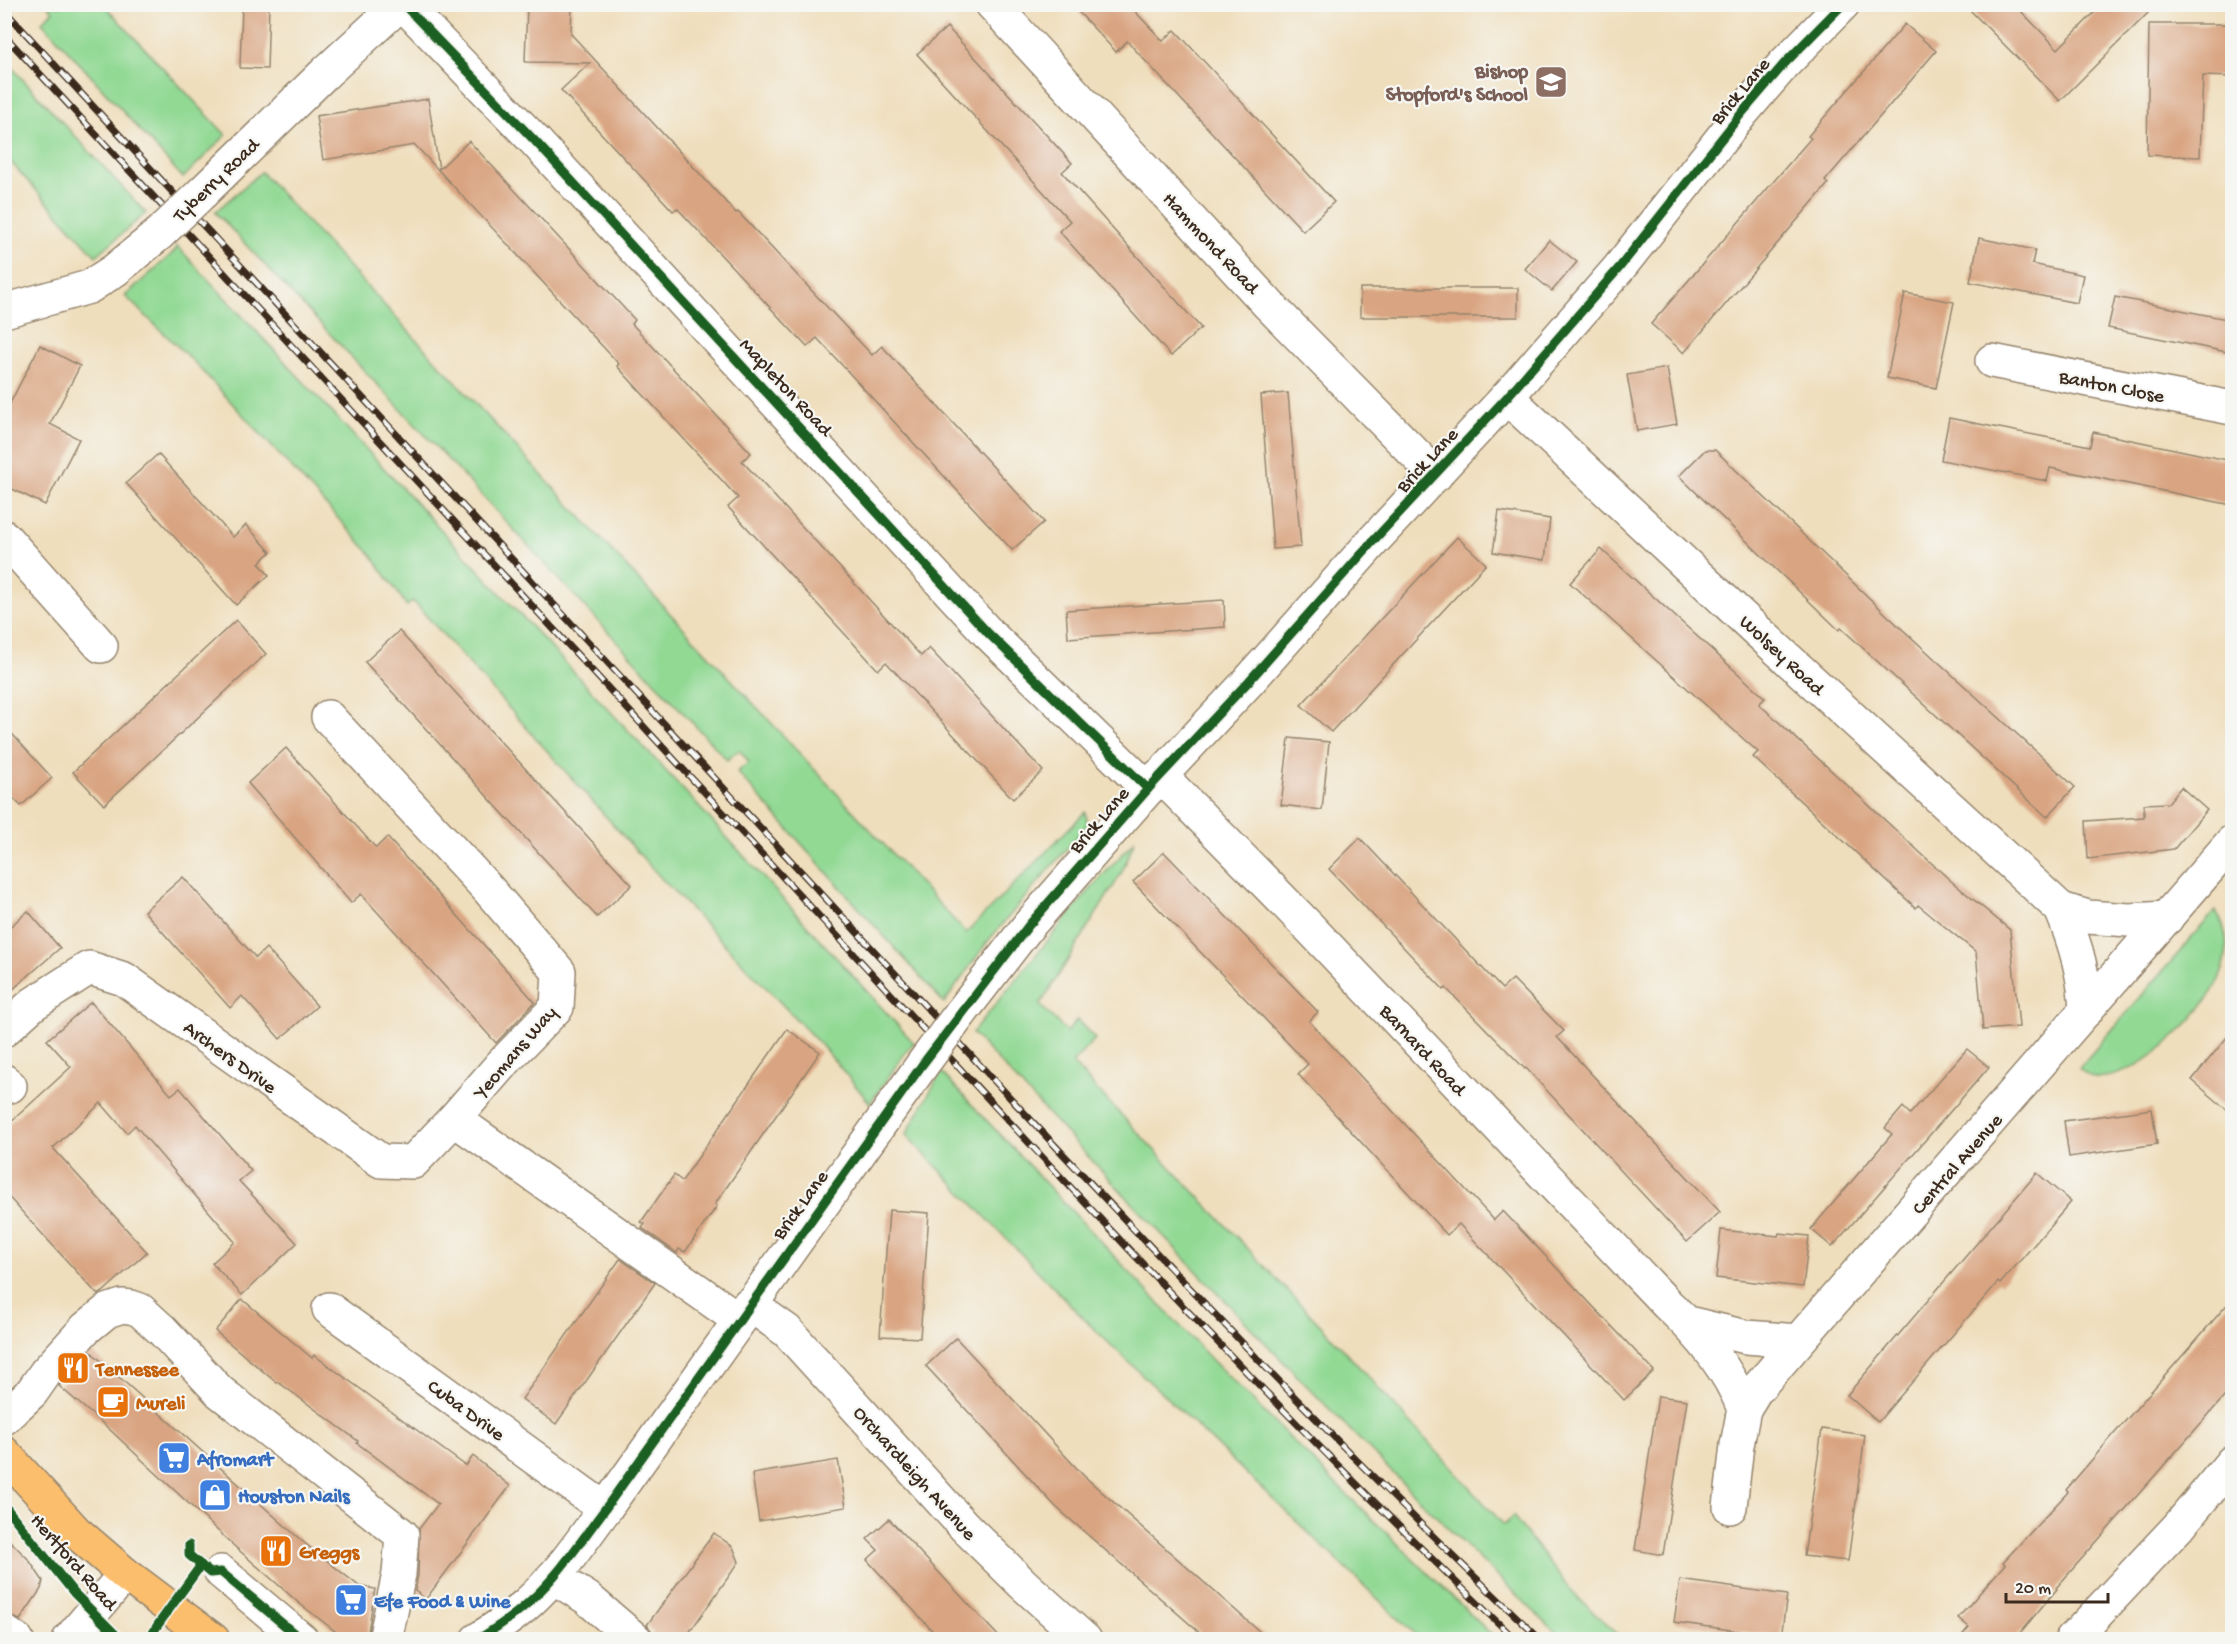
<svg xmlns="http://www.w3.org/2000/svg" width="2237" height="1644" font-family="'Gochi Hand',sans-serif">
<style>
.green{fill:#92d994;stroke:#668259;stroke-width:1.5}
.building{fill:#d9a481}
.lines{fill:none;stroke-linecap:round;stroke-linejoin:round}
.minor-casing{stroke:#95846d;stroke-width:36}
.major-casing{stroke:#95846d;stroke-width:36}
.minor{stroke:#fff;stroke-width:33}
.major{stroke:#fabe6d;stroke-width:33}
.rail-casing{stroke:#3b2a1e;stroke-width:7}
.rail{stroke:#f6f6f2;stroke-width:4.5;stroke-dasharray:14;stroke-linecap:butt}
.minor-bridge-casing{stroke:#95846d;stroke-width:36;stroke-linecap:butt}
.minor-bridge{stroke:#fff;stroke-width:33}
.cycleway-casing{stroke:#f6f6f2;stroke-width:13}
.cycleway{stroke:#1b5e20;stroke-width:9}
.labels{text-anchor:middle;stroke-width:4.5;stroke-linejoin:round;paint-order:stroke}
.education-label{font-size:20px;font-weight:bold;fill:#785e54;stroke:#f6f6f2;text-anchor:end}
.street-label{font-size:20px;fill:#3b2a1e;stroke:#f6f6f2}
.food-label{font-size:20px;font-weight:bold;fill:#c56008;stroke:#f6f6f2;text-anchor:start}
.shop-label{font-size:20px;font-weight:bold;fill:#366cbe;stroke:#f6f6f2;text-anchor:start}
</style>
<rect width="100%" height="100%" fill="#f6f6f2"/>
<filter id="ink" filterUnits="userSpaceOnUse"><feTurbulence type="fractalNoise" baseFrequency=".0167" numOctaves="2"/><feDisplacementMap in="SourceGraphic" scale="12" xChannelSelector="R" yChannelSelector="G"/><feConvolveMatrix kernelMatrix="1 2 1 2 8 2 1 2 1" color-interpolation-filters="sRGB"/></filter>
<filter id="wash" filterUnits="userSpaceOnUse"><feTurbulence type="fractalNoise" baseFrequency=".008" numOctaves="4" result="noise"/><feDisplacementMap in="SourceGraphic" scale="24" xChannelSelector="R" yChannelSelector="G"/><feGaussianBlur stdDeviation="1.35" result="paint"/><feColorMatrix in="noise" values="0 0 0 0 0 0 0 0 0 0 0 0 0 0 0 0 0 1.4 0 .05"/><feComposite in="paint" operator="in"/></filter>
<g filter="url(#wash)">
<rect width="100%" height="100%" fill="#efdebc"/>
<g class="green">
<polygon points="47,5 104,5 226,135 183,178 42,22 53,11"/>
<polygon points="5,60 146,213 96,256 5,156"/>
<polygon points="261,172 966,933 1085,812 1088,824 988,941 944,1003 737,772 749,762 739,750 727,760 472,485 215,212"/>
<polygon points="177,246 691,798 914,1043 908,1049 870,1103 822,1046 659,876 413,601 407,606 370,553 195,363 125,296 175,251"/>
<path d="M1135,840L1121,874L1040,1005L1067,1032L1077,1020L1095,1039L1072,1063L1342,1348L1504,1525L1513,1516L1573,1593L1623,1639H1563C1358,1446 1165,1238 972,1033L1087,893Z"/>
<path d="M2215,911C2229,929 2230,956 2220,977C2205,1013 2134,1088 2090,1076C2086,1074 2082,1071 2079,1068Z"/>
<polygon points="941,1072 1212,1360 1337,1485 1496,1639 1420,1639 1090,1325 906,1135"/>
</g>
<g id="blocks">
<g class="building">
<polygon points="242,4 269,4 267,69 240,68"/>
<polygon points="527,4 572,4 571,34 736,213 738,212 872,355 882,346 1044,522 1012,550 817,338 807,347 677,208 673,211 561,90 590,63 525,62"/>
<polygon points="1071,4 1128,4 1163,41 1175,30 1334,202 1303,231 1127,41 1116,52"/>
<polygon points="1964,4 2014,4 2058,49 2103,4 2157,4 2060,101"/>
<polygon points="1905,24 1936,51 1825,181 1828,184 1684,353 1651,324 1811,138 1808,136"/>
<polygon points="2149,24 2232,24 2232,77 2203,76 2200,157 2147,155"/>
<polygon points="947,27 1072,163 1062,172 1201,328 1171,356 1059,231 1070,221 917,54"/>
<polygon points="428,99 439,169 469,141 635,320 632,324 751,453 742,461 921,656 929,648 1043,771 1013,799 886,662 878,670 728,507 738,498 617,366 619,364 415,145 323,160 316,116"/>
<polygon points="1979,238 2035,250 2032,264 2083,275 2077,303 1970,282"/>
<polygon points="1549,240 1577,262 1552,291 1525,269"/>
<rect x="1360" y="288" width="158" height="29"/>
<polygon points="1905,293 1954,302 1936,388 1887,378"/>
<polygon points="2115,297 2232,320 2232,353 2108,328"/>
<polygon points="40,345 80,366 50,424 79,439 45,505 4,485 4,415"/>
<polygon points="1667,368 1677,424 1637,431 1627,375"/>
<polygon points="1288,393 1301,547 1273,549 1261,395"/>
<polygon points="1949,418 2090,446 2093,432 2232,461 2232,505 2050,468 2047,481 1941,460"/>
<polygon points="1705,450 1715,450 1889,617 2075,787 2047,817 1841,628 1839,630 1679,476"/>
<polygon points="158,454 233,537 246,525 271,552 259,563 269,575 236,605 126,483"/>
<polygon points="1499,511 1550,519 1545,560 1493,552"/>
<polygon points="1457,537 1486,564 1331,732 1301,705"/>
<polygon points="1601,549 1765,698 1759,704 1951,881 2010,930 2019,1027 1983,1030 1976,952 1918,905 1916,908 1753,757 1758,752 1570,583"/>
<polygon points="1224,600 1225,627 1068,638 1066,610"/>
<polygon points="236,620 266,654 104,805 73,772"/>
<polygon points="399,631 632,885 597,917 365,662"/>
<polygon points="4,725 52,778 21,806 4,789"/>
<polygon points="1289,738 1329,742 1322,810 1281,805"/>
<polygon points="286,748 376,848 387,837 535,1002 496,1043 361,894 351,903 248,783"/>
<polygon points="2181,787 2207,810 2174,849 2088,859 2086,821 2144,817 2144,804 2168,803"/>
<polygon points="1360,838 1502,989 1513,979 1564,1031 1557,1037 1720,1212 1687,1242 1526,1068 1525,1069 1446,988 1444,990 1329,869"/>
<polygon points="1164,852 1318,1012 1309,1021 1494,1220 1503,1211 1654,1371 1624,1400 1459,1224 1447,1235 1298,1074 1308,1064 1133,882"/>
<polygon points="183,877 256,958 266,948 317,1006 280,1039 242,996 230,1008 144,911"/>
<polygon points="28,911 60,948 4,997 4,932"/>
<polygon points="91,1002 171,1095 180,1088 251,1171 239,1181 297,1243 242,1295 212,1263 235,1242 135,1125 127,1133 101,1103 53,1148 147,1252 103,1292 98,1295 4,1192 4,1128 71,1067 47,1040"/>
<polygon points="787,1029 820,1052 715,1204 717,1206 685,1252 679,1249 677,1253 642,1228 645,1224 641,1222 674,1175 682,1181"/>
<polygon points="2232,1031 2232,1114 2192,1080"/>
<polygon points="1967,1049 1989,1067 1832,1247 1811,1229 1892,1134 1885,1128 1903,1107 1910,1114"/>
<polygon points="2152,1109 2157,1144 2069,1157 2064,1121"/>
<polygon points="2037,1173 2071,1202 2000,1284 1998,1282 1878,1422 1847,1395"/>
<polygon points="889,1210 929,1213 920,1338 880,1336"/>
<polygon points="1721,1230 1778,1236 1779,1233 1809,1236 1803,1287 1716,1278"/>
<polygon points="620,1259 655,1283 556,1424 522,1399"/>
<polygon points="242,1299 312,1358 314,1355 466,1466 473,1456 510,1486 426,1599 415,1591 418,1575 419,1529 438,1504 357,1443 358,1441 278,1382 277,1383 215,1331"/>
<polygon points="2232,1299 2232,1388 2056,1588 2057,1589 2014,1640 1958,1640 1969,1627 1958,1618 2005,1564 2003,1562 2068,1492 2066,1490 2114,1434"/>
<polygon points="956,1338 1084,1476 1269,1640 1208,1640 1056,1507 926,1366"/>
<polygon points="90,1351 302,1541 359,1586 375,1589 368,1632 363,1638 344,1638 300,1604 233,1545 108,1428 59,1386"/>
<polygon points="1658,1396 1687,1400 1663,1555 1635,1550"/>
<polygon points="1822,1429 1865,1435 1848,1561 1804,1556"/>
<polygon points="838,1460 846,1507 759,1521 752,1474"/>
<polygon points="889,1519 1002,1640 941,1640 867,1560 878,1550 867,1539"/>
<polygon points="714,1533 733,1547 739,1562 684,1640 654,1640 653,1633 647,1625"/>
<polygon points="4,1535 29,1560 43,1581 41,1589 20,1620 4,1613"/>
<polygon points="1680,1580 1787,1595 1781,1637 1674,1622"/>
</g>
</g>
</g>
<g filter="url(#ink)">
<use href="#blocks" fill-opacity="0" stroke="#95846d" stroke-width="1.5"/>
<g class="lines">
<defs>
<g id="minor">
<polyline points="403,4 535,141 988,633 1148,789"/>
<polyline points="992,4 1269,305 1436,475"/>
<polyline points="202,193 324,74 400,4"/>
<polyline points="4,311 89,287 115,270 159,234"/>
<polyline points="1992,361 2232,408"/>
<path d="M1507,397L1754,628L2061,909C2075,942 2085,975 2086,1011"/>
<polyline points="4,537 101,646"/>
<polyline points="328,717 488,889 559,972 557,1007 500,1066 454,1119 738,1319"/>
<path d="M1160,775L1308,926L1667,1304C1699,1333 1728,1368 1744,1409"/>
<polyline points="2061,909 2088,917 2129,920 2167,918"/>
<polyline points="960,1014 1029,925 1148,789 1249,681 1374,540 1507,397 1619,268 1741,114 1784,64 1843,4"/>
<polyline points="4,1030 33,1004 89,968 124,979 381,1161 413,1162 454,1119"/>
<polyline points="4,1081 10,1086"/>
<polyline points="749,1304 787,1331 964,1526 1023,1584 1085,1640"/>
<polyline points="329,1309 605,1509"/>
<polyline points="1688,1323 1746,1337 1798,1341"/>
<polyline points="4,1418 32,1392 46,1372 85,1329 107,1311 122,1306 131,1307 140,1310 162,1330 220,1392 402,1535 399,1574 385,1640"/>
<polyline points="1730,1507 1737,1445 1744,1409 1755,1391 2232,842"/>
<polyline points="221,1572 302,1640"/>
<polyline points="553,1577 587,1598 636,1640"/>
<polyline points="4,1632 17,1640"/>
<polyline points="69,1640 125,1574"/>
<path d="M477,1640C496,1628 513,1617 529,1602C559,1575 581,1541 605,1509L922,1065"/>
<polyline points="2072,1640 2179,1526 2232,1462"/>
</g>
<polyline id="major" points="4,1453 76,1532 125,1574 213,1640"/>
</defs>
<use href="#minor" class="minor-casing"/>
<use href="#major" class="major-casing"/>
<use href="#minor" class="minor"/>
<use href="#major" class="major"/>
<defs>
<g id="rail">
<path d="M4,10L1014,1102C1186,1285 1358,1468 1541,1640"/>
<path d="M4,35C268,320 531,605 794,889C1030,1145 1264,1400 1516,1640"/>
</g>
</defs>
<use href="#rail" class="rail-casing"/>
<use href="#rail" class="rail"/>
<defs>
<g id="minor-bridge">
<polyline points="159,234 202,193"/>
<polyline points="922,1065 960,1014"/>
</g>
</defs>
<use href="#minor-bridge" class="minor-bridge-casing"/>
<use href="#minor-bridge" class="minor-bridge"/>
<defs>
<g id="cycleway">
<polyline points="403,4 535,141 988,633 1148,789"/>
<polyline points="4,1505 74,1593 121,1640"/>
<polyline points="189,1545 189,1555 210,1573 221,1572 302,1640"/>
<polyline points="149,1640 157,1626 201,1565"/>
<path d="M477,1640C496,1628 513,1617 529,1602C559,1575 581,1541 605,1509L922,1065L1029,925L1148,789L1249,681L1374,540L1507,397L1619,268L1741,114L1784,64L1843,4"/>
</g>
</defs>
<use href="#cycleway" class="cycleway-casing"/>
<use href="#cycleway" class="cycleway"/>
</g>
</g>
<defs>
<symbol id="school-square" viewBox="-11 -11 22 22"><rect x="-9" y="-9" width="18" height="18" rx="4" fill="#8d6e63" stroke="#f6f6f2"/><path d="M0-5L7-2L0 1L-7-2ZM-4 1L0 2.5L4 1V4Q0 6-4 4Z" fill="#fff"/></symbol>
<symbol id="restaurant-square" viewBox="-11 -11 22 22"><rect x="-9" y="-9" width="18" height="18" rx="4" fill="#e8710a" stroke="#f6f6f2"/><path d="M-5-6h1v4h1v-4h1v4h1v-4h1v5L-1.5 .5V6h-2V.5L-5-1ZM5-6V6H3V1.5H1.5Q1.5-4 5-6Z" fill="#fff"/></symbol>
<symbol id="cafe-square" viewBox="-11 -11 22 22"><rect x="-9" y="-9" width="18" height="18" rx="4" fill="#e8710a" stroke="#f6f6f2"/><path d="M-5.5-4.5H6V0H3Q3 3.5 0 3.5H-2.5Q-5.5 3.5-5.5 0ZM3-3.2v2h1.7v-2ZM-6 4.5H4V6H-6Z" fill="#fff"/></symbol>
<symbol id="supermarket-square" viewBox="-11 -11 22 22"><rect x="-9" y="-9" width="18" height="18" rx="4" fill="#3f7fe0" stroke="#f6f6f2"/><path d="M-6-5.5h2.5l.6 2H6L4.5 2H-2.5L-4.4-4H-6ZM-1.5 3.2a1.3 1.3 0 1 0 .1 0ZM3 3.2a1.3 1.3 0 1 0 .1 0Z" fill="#fff"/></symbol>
<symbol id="shop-square" viewBox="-11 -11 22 22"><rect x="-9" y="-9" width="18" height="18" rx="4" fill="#3f7fe0" stroke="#f6f6f2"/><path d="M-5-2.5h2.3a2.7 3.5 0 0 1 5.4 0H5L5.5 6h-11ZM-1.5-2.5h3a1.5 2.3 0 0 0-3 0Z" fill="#fff"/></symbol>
</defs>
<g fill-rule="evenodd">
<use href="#school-square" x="1532" y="63" width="38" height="38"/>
<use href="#restaurant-square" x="54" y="1349" width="38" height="38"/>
<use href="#cafe-square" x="94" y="1383" width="38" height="38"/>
<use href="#supermarket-square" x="155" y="1439" width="38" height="38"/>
<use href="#shop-square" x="196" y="1476" width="38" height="38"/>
<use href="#restaurant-square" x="257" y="1532" width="38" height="38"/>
<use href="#supermarket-square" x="332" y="1581" width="38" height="38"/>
</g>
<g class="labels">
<g class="education-label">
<text x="1528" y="77">Bishop<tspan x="1528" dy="23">Stopford's School</tspan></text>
</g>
<g class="street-label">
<text transform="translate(1739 90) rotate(-50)" y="7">Brick Lane</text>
<text transform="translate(215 179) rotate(-44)" y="7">Tyberry Road</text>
<text transform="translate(1212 242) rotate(47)" y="7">Hammond Road</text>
<text transform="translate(2112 385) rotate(11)" y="7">Banton Close</text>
<text transform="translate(787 386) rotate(47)" y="7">Mapleton Road</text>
<text transform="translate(1426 459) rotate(-47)" y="7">Brick Lane</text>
<text transform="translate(1783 654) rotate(43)" y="7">Wolsey Road</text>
<text transform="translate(1098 819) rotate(-49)" y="7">Brick Lane</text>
<text transform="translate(1424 1049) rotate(47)" y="7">Barnard Road</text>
<text transform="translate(514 1051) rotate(-49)" y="7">Yeomans Way</text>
<text transform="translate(231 1056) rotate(36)" y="7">Archers Drive</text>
<text transform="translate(1956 1163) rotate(-49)" y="7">Central Avenue</text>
<text transform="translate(799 1204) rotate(-54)" y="7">Brick Lane</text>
<text transform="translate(467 1409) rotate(36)" y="7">Cuba Drive</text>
<text transform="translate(916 1472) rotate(48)" y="7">Orchardleigh Avenue</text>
<text transform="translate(75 1561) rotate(49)" y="7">Hertford Road</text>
</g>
<g class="food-label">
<text x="96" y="1375">Tennessee</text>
<text x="136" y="1409">Mureli</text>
<text x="299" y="1558">Greggs</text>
</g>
<g class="shop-label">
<text x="197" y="1465">Afromart</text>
<text x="238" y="1502">Houston Nails</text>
<text x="374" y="1607">Efe Food &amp; Wine</text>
</g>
</g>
<rect width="2237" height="1644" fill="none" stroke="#f6f6f2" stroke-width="24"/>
<path d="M2006 1593v9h102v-9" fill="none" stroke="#3b2a1e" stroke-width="3"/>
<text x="2015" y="1593" font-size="18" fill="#3b2a1e" stroke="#f6f6f2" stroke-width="4.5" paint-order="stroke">20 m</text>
</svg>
